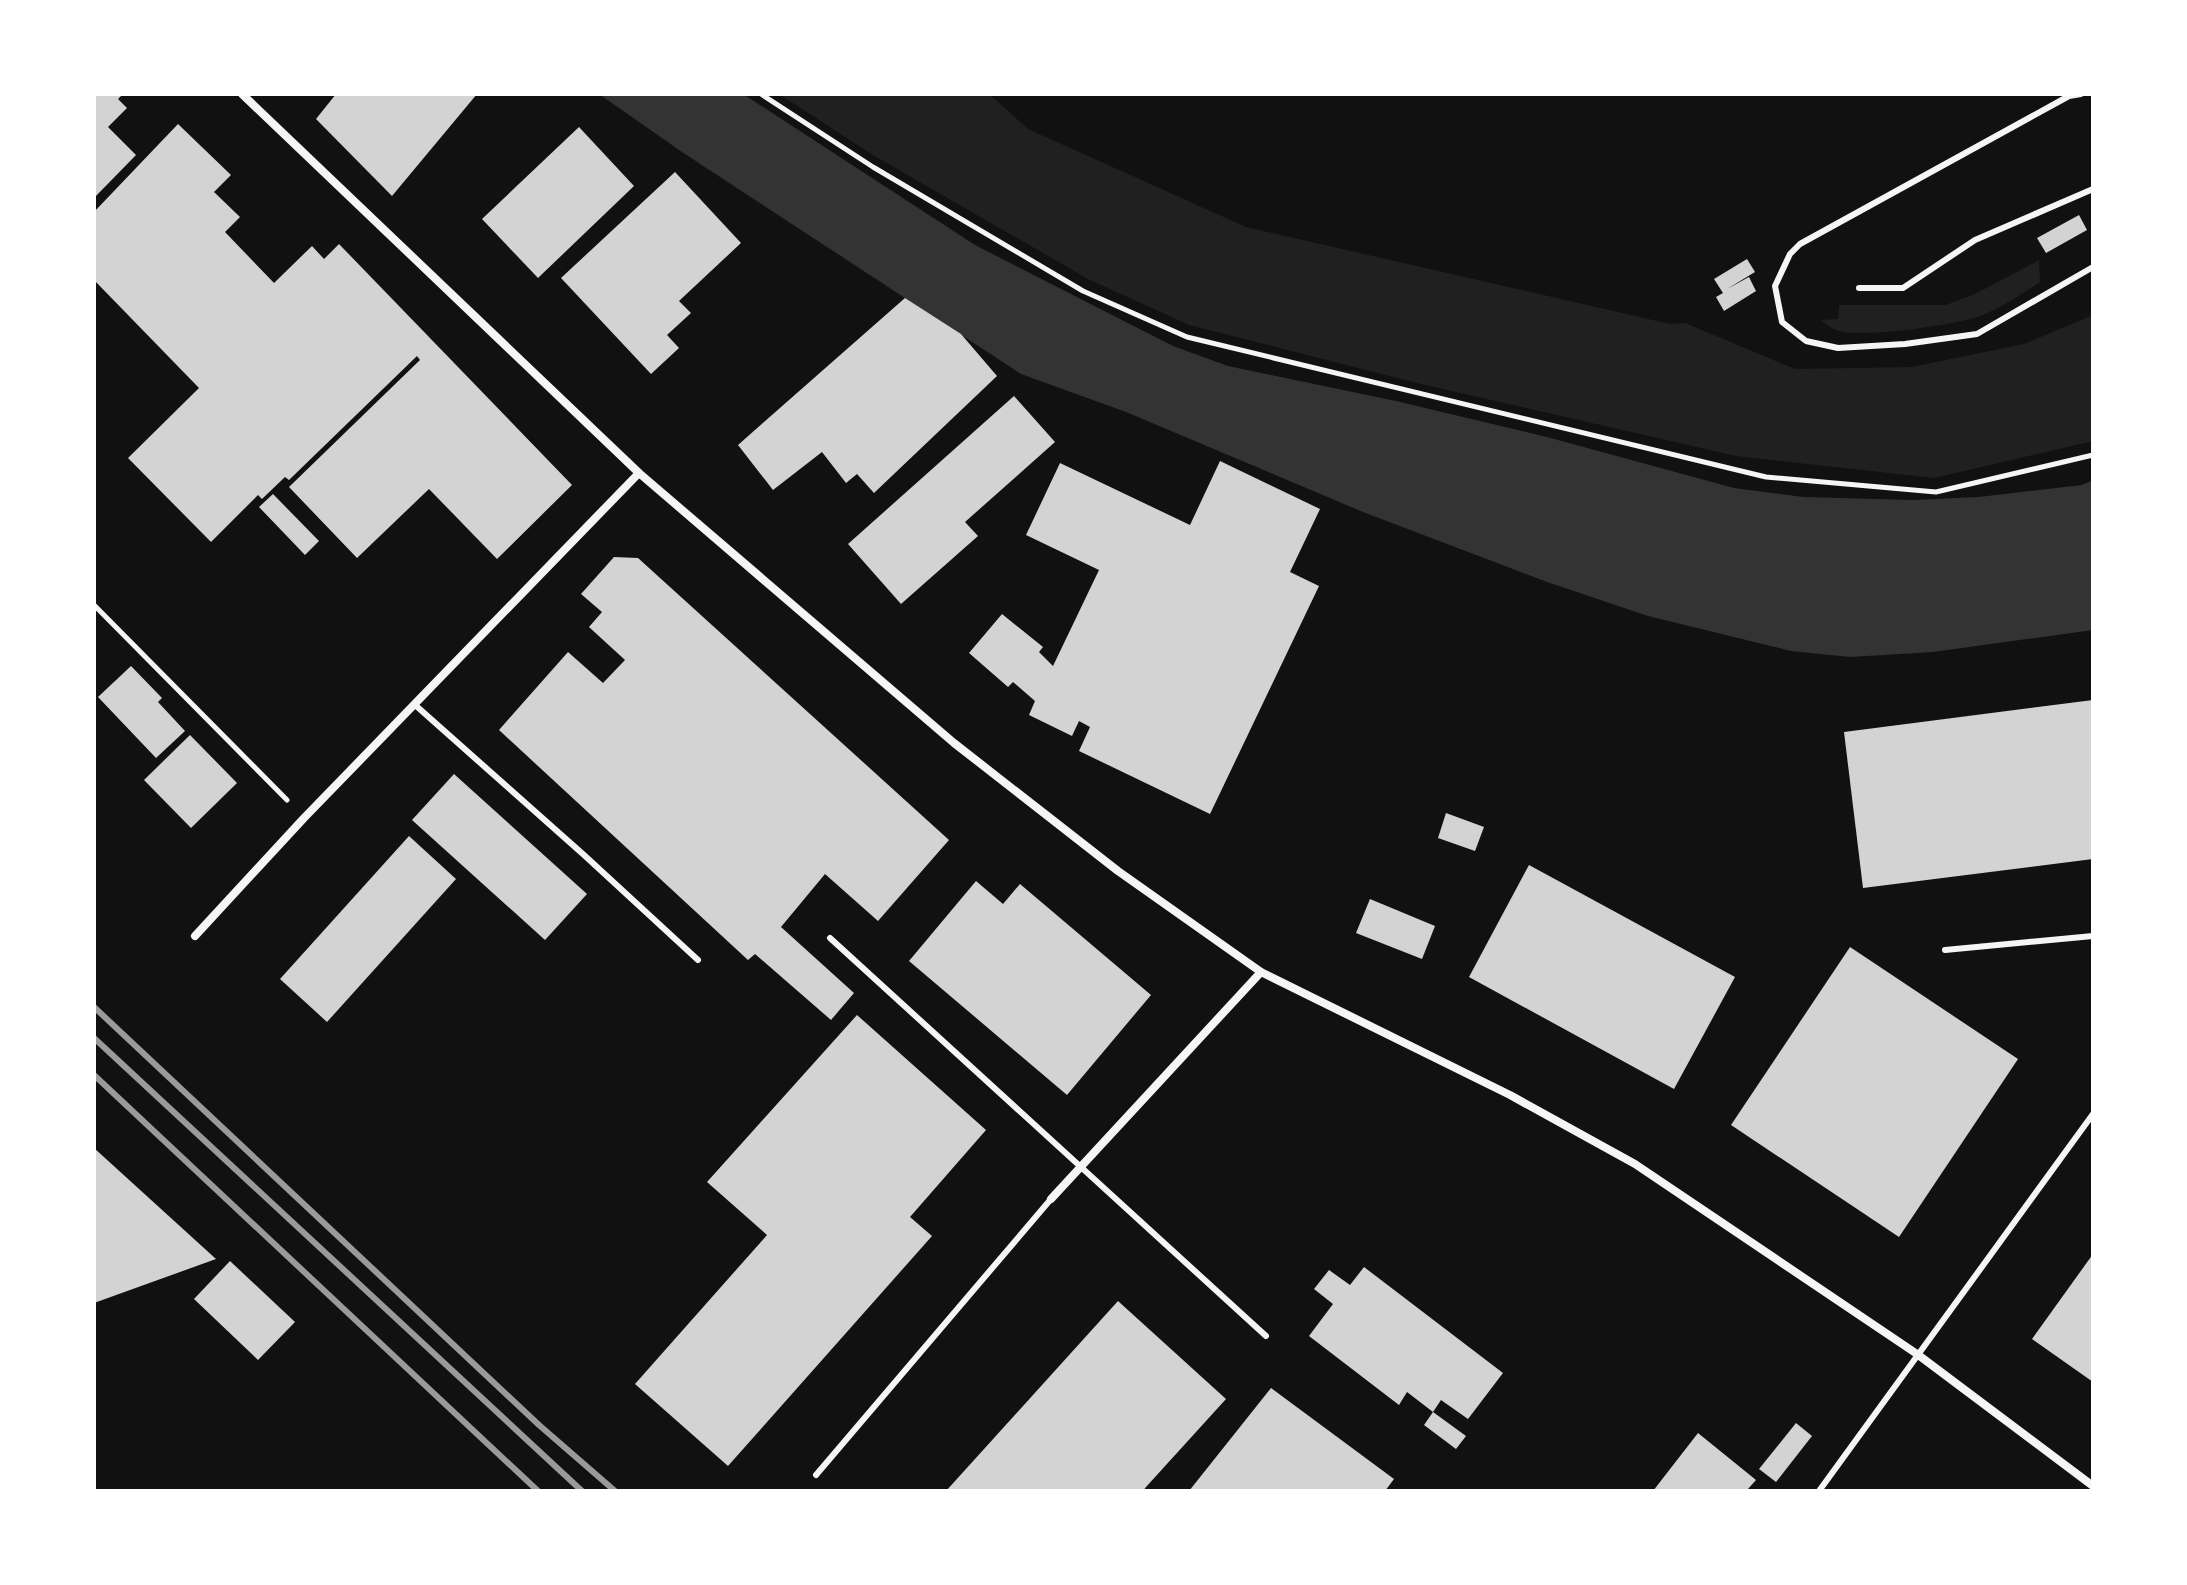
<svg xmlns="http://www.w3.org/2000/svg" width="2187" height="1585" font-family="'PT Sans Narrow',sans-serif">
<style>
.green{fill:#202020}
.water{fill:#333}
.building{fill:#d3d3d3}
.lines{fill:none;stroke-linecap:round;stroke-linejoin:round}
.path{stroke:#f5f5f5;stroke-width:5}
.service{stroke:#f5f5f5;stroke-width:6}
.minor{stroke:#f5f5f5;stroke-width:8}
.rail{stroke:#9a9a9a;stroke-width:6}
</style>
<rect width="100%" height="100%" fill="#111"/>
<g class="green">
<polygon points="779,94 989,94 1028,129 1246,227 1670,324 1685,323 1795,369 1912,367 2024,344 2093,315 2093,441 1934,478 1736,456 1417,383 1189,325 1088,279 873,155"/>
<path d="M2039,260L2040,282C2021,295 2001,308 1980,316C1956,325 1859,339 1836,330C1831,328 1825,323 1821,320L1838,319L1839,305H1946L1977,293Z"/>
</g>
<polygon class="water" points="599,94 743,94 975,245 1173,346 1228,366 1396,401 1547,437 1734,488 1803,497 1913,500 1979,497 2082,485 2093,480 2093,630 1933,652 1850,657 1791,651 1648,616 1550,583 1363,512 1126,412 1021,374 682,152"/>
<g class="building">
<polygon points="94,94 123,94 118,99 127,108 108,127 136,155 94,198"/>
<polygon points="336,94 477,94 392,196 316,119"/>
<polygon points="178,124 231,175 214,192 240,217 225,232 274,283 312,246 324,259 339,244 572,485 497,559 429,489 357,558 289,487 420,360 417,356 289,480 285,477 262,499 258,495 211,542 128,458 199,388 94,280 94,212"/>
<polygon points="579,127 634,186 538,278 482,219"/>
<polygon points="675,172 741,243 679,301 691,313 667,335 679,348 651,374 561,278"/>
<polygon points="2079,215 2087,230 2046,253 2037,238"/>
<polygon points="1747,259 1755,272 1727,289 1749,277 1756,291 1724,311 1716,297 1723,293 1714,279"/>
<polygon points="905,298 961,334 997,376 874,493 857,474 846,483 822,452 773,490 738,445"/>
<polygon points="1014,396 1055,442 965,522 978,536 901,604 848,544"/>
<polygon points="1220,461 1320,509 1290,572 1319,586 1210,814 1079,751 1090,727 1079,721 1072,736 1029,715 1035,701 1013,682 1008,687 969,653 1002,614 1043,647 1039,652 1053,666 1099,570 1026,535 1060,463 1190,525"/>
<polygon points="273,494 319,541 305,555 259,507"/>
<polygon points="614,557 638,558 949,840 878,921 825,874 781,927 854,993 831,1020 755,954 748,960 499,730 568,652 603,683 625,660 589,627 602,612 581,594"/>
<polygon points="131,666 162,698 158,702 185,731 156,758 98,697"/>
<polygon points="2093,700 2093,859 1863,888 1844,732"/>
<polygon points="190,735 237,783 191,828 144,780"/>
<polygon points="454,774 587,894 545,940 412,820"/>
<polygon points="1446,813 1484,827 1475,851 1438,838"/>
<polygon points="409,836 456,879 327,1022 280,979"/>
<polygon points="1529,865 1735,977 1674,1089 1469,977"/>
<polygon points="976,881 1003,904 1020,884 1151,995 1067,1095 909,961"/>
<polygon points="1370,899 1435,926 1422,959 1356,933"/>
<polygon points="1850,947 2018,1059 1899,1237 1731,1125"/>
<polygon points="857,1015 986,1130 910,1217 932,1236 728,1466 635,1384 767,1235 707,1182"/>
<polygon points="94,1148 216,1259 94,1303"/>
<polygon points="2093,1254 2093,1382 2032,1339"/>
<polygon points="230,1261 295,1322 258,1360 194,1299"/>
<polygon points="1364,1267 1503,1373 1468,1419 1441,1400 1433,1412 1466,1436 1456,1449 1424,1425 1433,1412 1407,1392 1399,1405 1309,1336 1333,1304 1314,1289 1329,1270 1350,1285"/>
<polygon points="1118,1301 1226,1399 1146,1487 1143,1491 946,1491"/>
<polygon points="1271,1388 1394,1479 1385,1491 1189,1491"/>
<polygon points="1796,1423 1812,1436 1776,1482 1759,1469"/>
<polygon points="1698,1433 1756,1480 1748,1489 1750,1491 1653,1491"/>
</g>
<g class="lines">
<g class="path">
<polyline points="761,94 873,167 1083,291 1187,337 1766,477 1936,492 2093,455"/>
<polyline points="94,605 287,800"/>
</g>
<g class="service">
<polyline points="2081,94 2069,96 1800,244 1790,254 1775,286 1782,322 1806,341 1838,348 1905,344 1977,334 2093,267"/>
<polyline points="1859,288 1903,288 1975,240 2093,189"/>
<polyline points="414,704 584,855 698,960"/>
<polyline points="830,938 1266,1336"/>
<polyline points="1945,950 2093,936"/>
<polyline points="816,1475 1051,1199"/>
<polyline points="1819,1491 2093,1114"/>
</g>
<g class="minor">
<polyline points="242,94 639,473 954,743 1118,871 1261,972 1510,1095 1635,1164 1917,1354 2093,1486"/>
<polyline points="195,936 304,818 639,473"/>
<polyline points="1051,1199 1261,972"/>
</g>
<g class="rail">
<polyline points="94,1007 539,1425 615,1491"/>
<polyline points="94,1038 582,1491"/>
<polyline points="94,1075 538,1491"/>
</g>
</g>
<rect width="2187" height="1585" fill="none" stroke="#ffffff" stroke-width="192"/>
</svg>
